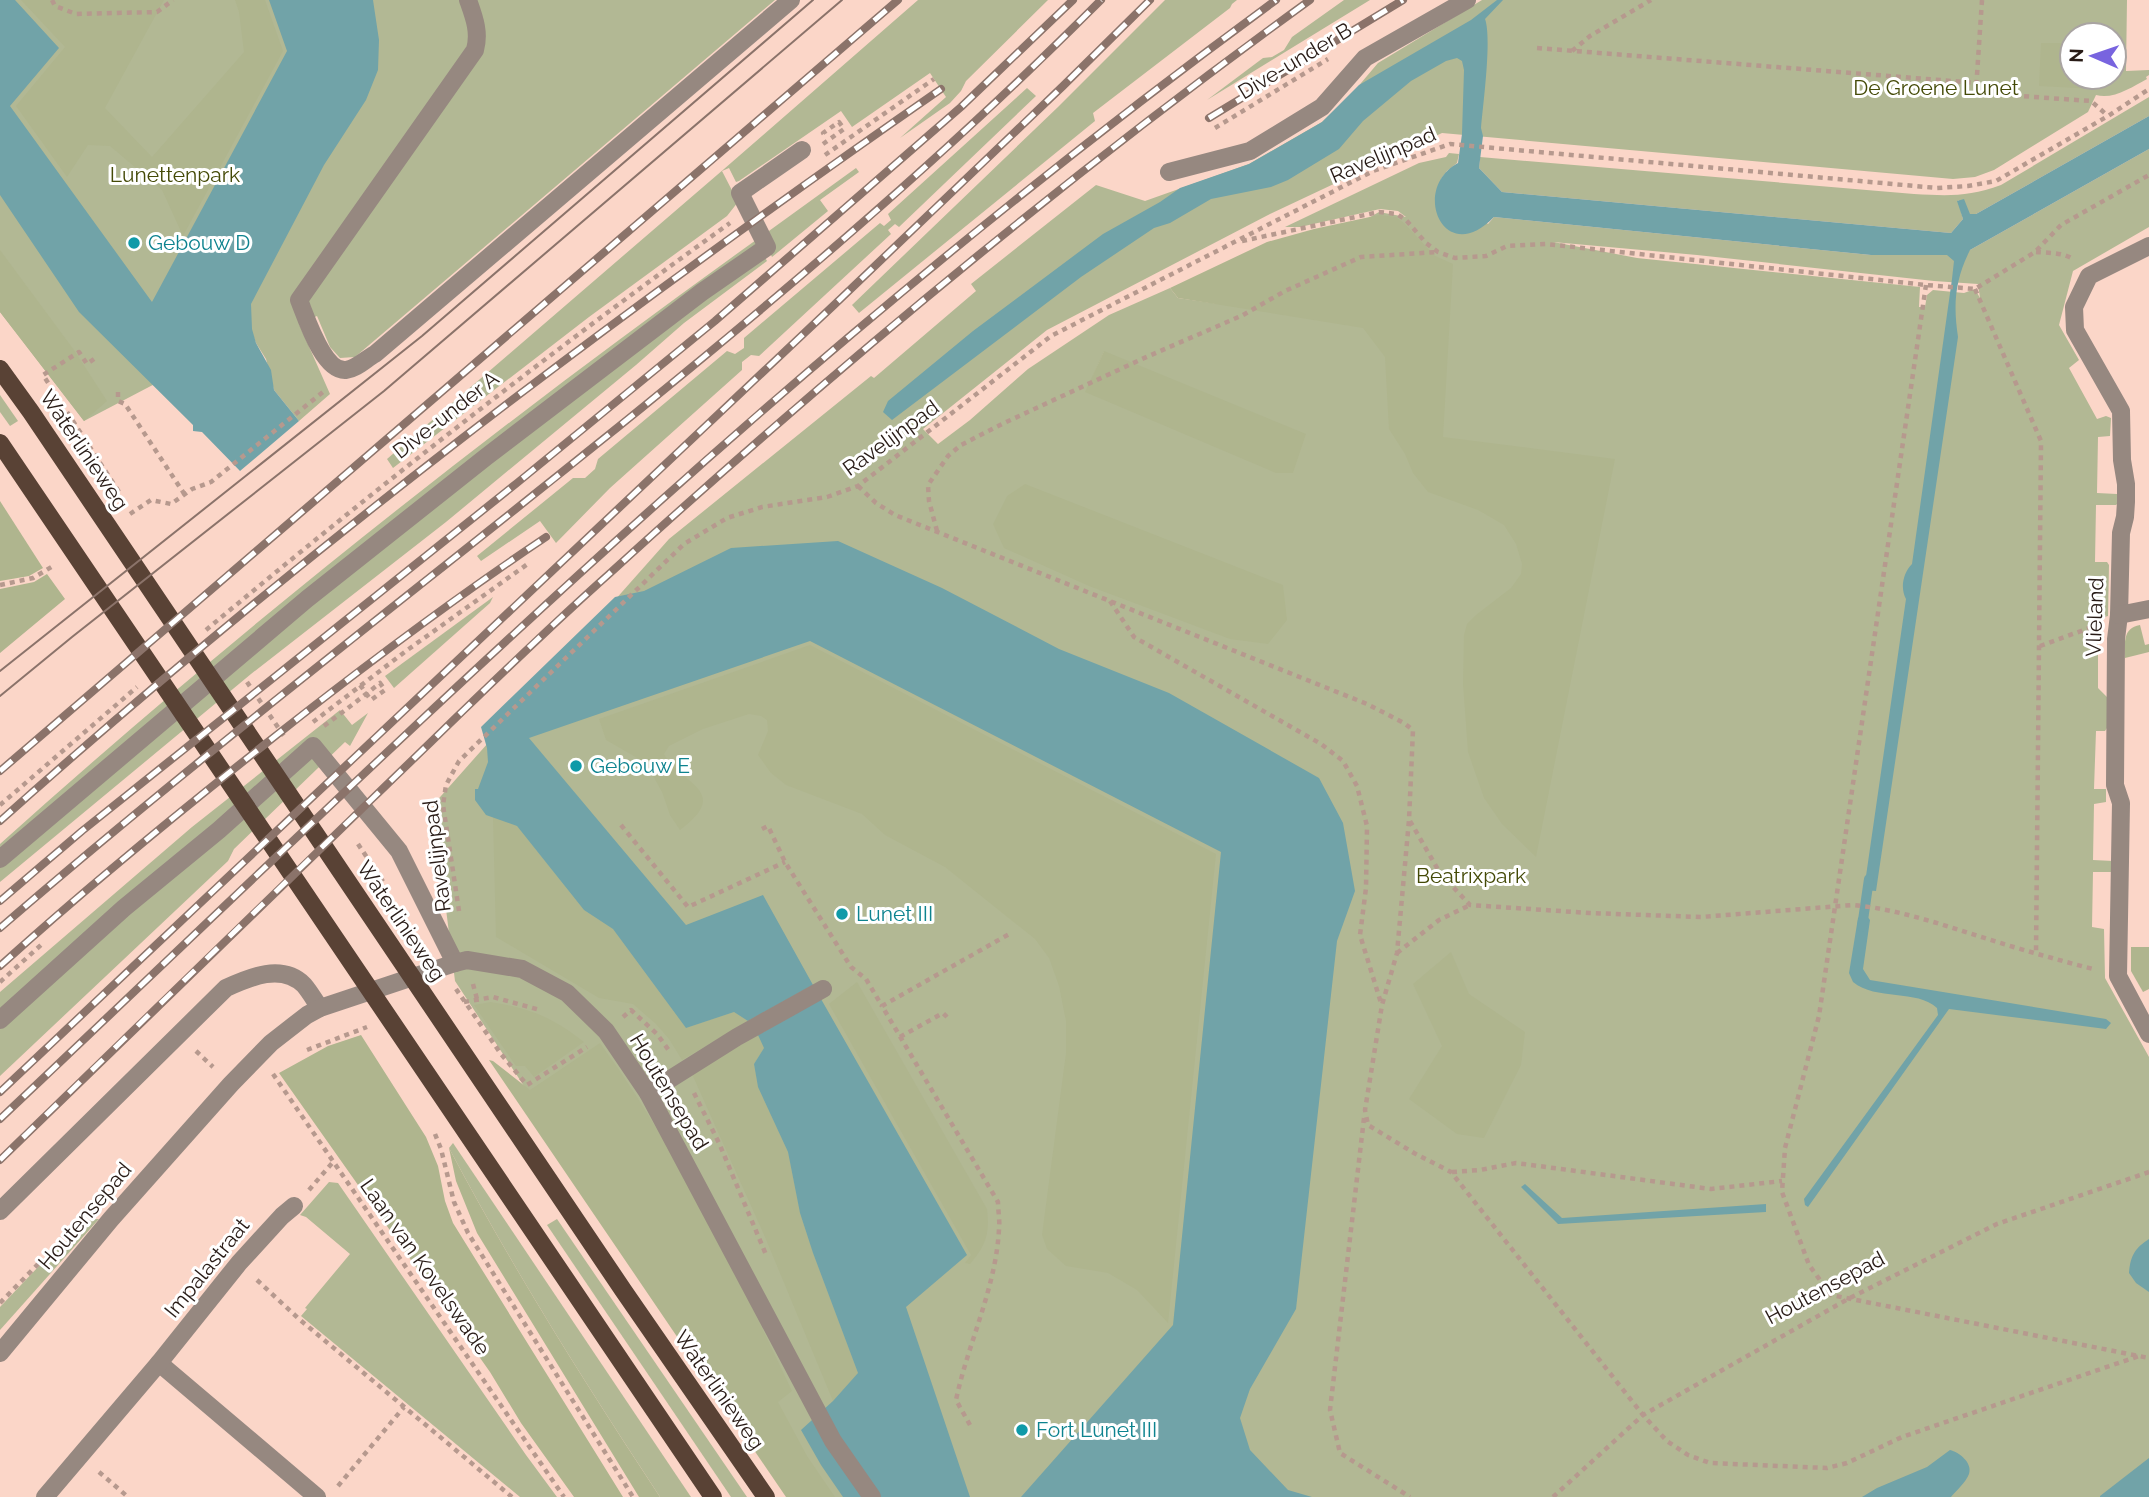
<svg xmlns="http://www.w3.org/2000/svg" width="2149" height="1497" font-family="Raleway,sans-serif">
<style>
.green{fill:#b2b894;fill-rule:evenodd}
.forest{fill:#afb58e}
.water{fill:#71a3a8}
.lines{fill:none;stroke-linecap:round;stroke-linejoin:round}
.stream{stroke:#71a3a8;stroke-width:10}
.path{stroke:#b6998e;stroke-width:4.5;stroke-dasharray:5 5;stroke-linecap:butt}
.lane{stroke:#968880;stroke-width:18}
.street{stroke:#968880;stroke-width:18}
.primary{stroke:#594235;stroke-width:18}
.tram{stroke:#8b736a;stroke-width:2}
.rail-casing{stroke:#8b736a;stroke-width:8}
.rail{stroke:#fff;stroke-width:5;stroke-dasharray:16;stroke-linecap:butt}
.culture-dot{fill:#0f9aa8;stroke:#fff;stroke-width:2.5}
.labels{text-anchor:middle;stroke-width:6;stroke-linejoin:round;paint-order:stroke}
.street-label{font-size:21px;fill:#281b16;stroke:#fff}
.park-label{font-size:21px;fill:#444a07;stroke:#fff}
.culture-label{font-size:21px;fill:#0d838f;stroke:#fff;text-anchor:start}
</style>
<rect width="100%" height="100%" fill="#fbd6c8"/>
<g class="green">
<polygon points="0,0 775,0 355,357 340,358 330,347 317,316 299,324 330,394 299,421 274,390 266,359 256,343 252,333 84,421 0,312"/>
<polygon points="918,0 1048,0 966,81 961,91 950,103 900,138 946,97 930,73 852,127 841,111 739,181 736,182 729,168 722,171 738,202 727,216 589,317 393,468 387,459 724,169"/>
<polygon points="1165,0 1237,0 1232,4 1230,8 1093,113 1095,121 859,313 852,305 1058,107"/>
<polygon points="1344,0 1370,0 1207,100 1263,58 1272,57 1284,50 1292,37"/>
<path d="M1482,0H2127L2126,71L2149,70V75L2146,77L2147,79C2132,87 2113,100 2096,95L2088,112L1994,170L1975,177L1953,179L1442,133L1270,214L1047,330L923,429L938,444L970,420L1028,369L1109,315L1170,288L1178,298L1219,304L1379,212L1406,217L1398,211L1380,209L1300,227H1285L1419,163L1446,157L1449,153L1459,154L1457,163L1447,171L1441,179L1488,224L1494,217L1871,255H1947L1970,250L2149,149V227L2073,271L2059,325L2079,360L2069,368L2097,419L2106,416L2111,418L2110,436L2098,437L2097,493L2117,494L2118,503L2116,505H2096L2095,562H2107L2109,565L2108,616L2098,619V688L2107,697V728L2105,731H2096L2094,789H2106V802L2094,804L2093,860L2113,861V872H2093L2092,927L2104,929L2105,978L2149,1057V1497H803L721,1386L455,981L433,805L669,539L871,376L874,378L976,291L971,284L1096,185L1145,201L1249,164L1322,122L1350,96L1378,63ZM2072,35H2114V77H2072ZM1553,242L1697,255L1934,281L1978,284L1980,298L1975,289L1964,293L1933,290L1927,295L1925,307H1919L1920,287L1637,258ZM1104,352L1122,360L1093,376Z"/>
<polygon points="1027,88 1036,96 899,227 895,224 888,230 891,234 759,356 751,355 742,362 742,370 610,488 556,543 540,521 481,561 477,556 573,478 585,478 595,469 598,459 727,351 735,354 744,348 744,338 880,223 884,226 891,220 888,214"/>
<path d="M2149,97V116L1976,214L1970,215L1958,200L1963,219L1951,233L1502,192L1479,168L1480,157L1914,194C1948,196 1968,197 2001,185Z"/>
<polygon points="856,168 859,172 820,200 828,211 772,257 762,236"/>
<path d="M756,240L767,261L684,323L636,365L446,522L251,674L0,882V844C240,628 494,428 756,240Z"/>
<polygon points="0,395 18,421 10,426 0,412"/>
<polygon points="493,597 490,603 394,688 385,676"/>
<polygon points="340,710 352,725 368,713 350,746 345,742 234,849 228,861 0,1076 0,992 192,827"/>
<path d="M453,1143L691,1497H660C585,1383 513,1269 449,1148Z"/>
<polygon points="329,1182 338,1183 526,1455 557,1497 520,1497 301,1316 307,1309 305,1308 350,1254 306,1217 300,1215"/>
<polygon points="91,1219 99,1219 0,1330 0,1307 39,1266"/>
<polygon points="557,1219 747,1497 731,1497 547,1225"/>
</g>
<g class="forest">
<polygon points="21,0 164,0 105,108 152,157 244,52 239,12 235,0 265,0 283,51 183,236 162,190 110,146 88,145 67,177 16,106 65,47"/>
<polygon points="2041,43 2072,43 2072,77 2096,77 2095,89 2039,86"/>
<polygon points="1379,215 1396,217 1404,223 1435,256 1453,264 1443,437 1615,459 1536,857 1502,824 1484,798 1468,752 1463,684 1464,635 1467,624 1476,615 1511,588 1521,574 1522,564 1516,544 1504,525 1478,510 1428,492 1413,473 1405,454 1389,429 1385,357 1363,328 1178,298 1170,288 1267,242 1314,229"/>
<polygon points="0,250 74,350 107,401 84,421 0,312"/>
<polygon points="1104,351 1306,434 1293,473 1276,473 1085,392"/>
<polygon points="1025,484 1283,585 1287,620 1268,644 1230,639 1089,586 1004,548 993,524 1007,496"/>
<polygon points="0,501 43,568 29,576 0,581"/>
<polygon points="47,574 65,599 0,653 0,589 34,582"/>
<path d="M2140,625L2145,645L2149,644V652L2125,658C2125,644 2122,628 2140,625Z"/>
<path d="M810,645L1216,854L1168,1323L1137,1290L1108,1273L1066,1266L1047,1249L1042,1235L1066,1053V1021L1059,986L1049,958L1035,939L945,867L885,835L862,814L786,785L771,773L758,755L768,731L767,720L761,716L749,714L703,729L669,746L664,754C682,785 732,791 680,830L670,815L662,792L646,763L606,740L599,719Z"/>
<polygon points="493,817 517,826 584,910 613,929 686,1028 734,1012 748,1021 682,1060 669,1039 656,1024 633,1004 599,998 496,937"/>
<polygon points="2131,947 2149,947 2149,989 2143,992 2131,971"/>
<polygon points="1451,952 1469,994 1525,1032 1521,1065 1484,1138 1457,1134 1409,1099 1442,1046 1413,984"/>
<path d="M857,982L987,1209C990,1234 986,1245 970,1264L965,1263L971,1255L829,1004Z"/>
<path d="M491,1002C532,1009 552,1017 584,1042L534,1077L525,1066H516L474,1005Z"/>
<polygon points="361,1035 426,1137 438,1166 445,1201 453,1223 623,1497 574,1497 521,1423 490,1372 279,1073 328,1046"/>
<polygon points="758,1035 764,1048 754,1064 758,1087 788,1152 800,1213 813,1253 858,1373 833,1401 765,1237 692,1074"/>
<path d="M600,1043C678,1150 735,1271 792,1391L778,1402L807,1456L835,1497H786L489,1060L493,1061L530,1090Z"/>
<path d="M449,1148C513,1269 585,1383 660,1497H639L477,1233L456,1181Z"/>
</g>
<g class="water">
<polygon points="0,0 15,0 59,48 10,106 152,302 287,51 269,0 373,0 379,40 378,70 366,100 324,165 251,304 252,329 256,343 271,370 274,390 299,421 240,471 202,432 193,431 193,425 79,312 0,195"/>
<path d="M1497,0H1503L1485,19C1492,38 1483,104 1481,128L1483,136L1479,168L1502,192L1951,233L1963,219L1957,201L1964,199L1970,214H1976L2149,116V149L1970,250C1955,280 1953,304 1958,337L1876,891L1864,890L1906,599C1900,588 1903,573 1912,564L1952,279L1954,261L1947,255H1871L1494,217C1444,269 1410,189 1458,163L1462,134L1464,70L1462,61L1457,58L1446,61L1411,81L1363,121L1339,149L1288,180L1271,187L1211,199L1170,223L1154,228L1081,277L892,420L883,412L888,401L973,331L1103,234L1160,202L1180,188L1249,164L1322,122L1359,85L1471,20Z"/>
<polygon points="838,541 942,588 1059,649 1169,693 1319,778 1343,823 1355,891 1337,941 1296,1309 1250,1389 1240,1418 1250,1450 1288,1490 1312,1497 1021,1497 1173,1325 1221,852 810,641 529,738 686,925 763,895 813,985 748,1021 734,1012 686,1028 613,929 584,910 517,826 486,815 475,800 475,789 478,789 488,762 487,748 481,727 615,597 644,591 731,548"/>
<path d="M1861,915H1866L1870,920L1863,969L1870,980L2106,1019L2111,1023L2106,1029L1949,1009L1808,1207L1805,1205L1804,1199L1938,1015L1937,1008C1917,989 1876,1001 1853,982L1849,973L1858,918Z"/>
<polygon points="821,999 967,1255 906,1307 970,1497 843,1497 821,1465 801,1430 833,1401 858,1373 813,1253 800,1213 788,1152 758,1087 754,1064 764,1048 758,1035"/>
<polygon points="1525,1184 1562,1218 1766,1204 1766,1212 1558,1224 1521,1187"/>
<path d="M2149,1239V1292L2136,1283L2129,1273C2130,1256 2135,1248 2149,1239Z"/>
<path d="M1950,1450C1959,1452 1973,1463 1969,1474C1966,1482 1956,1491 1951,1497H1862L1877,1488L1927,1467Z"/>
<polygon points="2149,1458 2149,1497 2100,1497 2100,1496"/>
</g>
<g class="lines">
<polyline class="stream" points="1862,927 1869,879"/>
<g class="path">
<polyline points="52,0 55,6 76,14 157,12 173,0"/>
<polyline points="1982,0 1976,90 1978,93 2091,101 2108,116"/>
<polyline points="1537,48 1977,83"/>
<polyline points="1572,51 1590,36 1651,0"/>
<polyline points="1215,128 1328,59"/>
<polyline points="823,144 844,129 839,122 823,133 826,137"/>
<polyline points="825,155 934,79"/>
<polyline points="1242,241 1379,212 1397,214 1406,220 1426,243 1438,252 1455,258 1486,256 1507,246 1546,244 1926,285 1975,289 2035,252 2061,225 2149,175"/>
<path d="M2036,252C2048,253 2064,252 2074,260"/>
<polyline points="1926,285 1819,1016 1785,1148 1782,1192 1809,1265 1831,1295 2149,1358"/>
<polyline points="1975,289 2041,441 2036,954"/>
<polyline points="94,359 87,364 79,352 43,375 121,495"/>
<polyline points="118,392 118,401 125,404 185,495"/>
<polyline points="858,486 876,503 895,515 1367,704 1404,723 1413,730 1409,820 1397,953 1382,1005 1365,1110 1368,1125 1414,1153 1451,1172 1643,1415 1667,1441 1688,1455 1710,1463 1827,1468 1847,1463 1902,1437 2139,1356"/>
<polyline points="130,514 151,500 171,504 192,489 211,482 323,392 322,389"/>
<polyline points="937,531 929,501 928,485 948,456 961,445 1002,424 1142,359 1243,315 1285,291 1361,257 1437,252"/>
<polyline points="0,585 33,578 53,566"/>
<polyline points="1110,601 1134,637 1321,744 1343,761 1357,786 1367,826 1366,888 1360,935 1381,1003"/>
<path d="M206,630C376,488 550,352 730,223"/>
<polyline points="2040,646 2092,627"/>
<polyline points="247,682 286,739"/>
<polyline points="313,722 406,651 529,563"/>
<path d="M324,726C343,712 361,698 380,683L385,690L371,700C367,695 364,690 360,685"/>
<polyline points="0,805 137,687"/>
<path d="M1410,821L1440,873L1470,905L1589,913L1701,917L1853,905C1896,909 1937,923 1978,936C2016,948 2054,959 2093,969"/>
<polyline points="621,825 688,907 785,862"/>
<polyline points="762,829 768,826 785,862 851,967 866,979 882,1006"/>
<polyline points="358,844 384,883"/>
<polyline points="459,911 443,805 446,785 459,761 684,544 727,518 762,507 827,497 858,486 1051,336 1373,171 1450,144 1937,188 1968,186 1996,181 2108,116 2149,89"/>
<polyline points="1397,953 1439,920 1470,905"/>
<polyline points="0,982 41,945"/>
<polyline points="473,984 477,999"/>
<polyline points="456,989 501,1054 527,1085 587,1047"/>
<polyline points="464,1002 493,997 540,1010"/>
<polyline points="623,1017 631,1010 657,1034 670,1052"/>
<polyline points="900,1037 943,1013 947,1017"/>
<polyline points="307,1050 367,1027"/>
<polyline points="196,1051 213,1067"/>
<polyline points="273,1074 564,1497"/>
<polyline points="694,1093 719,1143 767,1257"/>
<polyline points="1364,1118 1330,1410 1340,1453 1410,1497"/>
<polyline points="435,1134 441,1149 454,1202 468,1233 633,1497"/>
<polyline points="1452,1172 1480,1170 1516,1163 1711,1189 1782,1181"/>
<polyline points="309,1190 333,1162"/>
<polyline points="257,1280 299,1319 512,1497"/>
<polyline points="0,1303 41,1261"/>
<path d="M970,1425L956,1400C968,1343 996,1288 999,1229C1000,1220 998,1211 998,1202L882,1006L1011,933"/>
<polyline points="99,1472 128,1497"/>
<polyline points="338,1486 404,1407"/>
<polyline points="1553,1497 1643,1415 1848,1299 1997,1224 2149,1172"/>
</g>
<g class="lane">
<path d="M468,0C474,17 480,32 475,50L299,300C306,317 323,372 346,370C356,369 366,359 375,354L791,0"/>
<polyline points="1169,172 1250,151 1322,107 1365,58 1467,0"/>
<polyline points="0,859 307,599 486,457 702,292 767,247 740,193 802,150"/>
<polyline points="0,1020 124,908 219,830 313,746 399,851 455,963"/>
<polyline points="648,1093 737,1037 823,989"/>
<path d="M0,1211L226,988C250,977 282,963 304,985C310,992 315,1001 320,1008"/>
</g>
<g class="street">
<polyline points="2149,246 2089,276 2074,307 2075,330 2121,411 2122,460 2126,484 2126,502 2125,517 2121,533 2119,615 2116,639 2115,785 2121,803 2118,976 2149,1034"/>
<polyline points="2119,615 2149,609"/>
<polyline points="0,1353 111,1219 231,1084 271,1043 307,1015 320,1008 455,963 467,960 522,969 567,993 606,1031 648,1093 833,1441 872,1497"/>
<polyline points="159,1363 317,1497"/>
<polyline points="45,1497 159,1363 239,1263 282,1216 294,1206"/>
</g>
<g class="primary">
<polyline points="0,369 31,412 623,1290 766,1497"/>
<polyline points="0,443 713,1497"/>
</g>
<g class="tram">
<polyline points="0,671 422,336 813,0"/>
<polyline points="0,696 72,637 384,391 842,0"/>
</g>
<defs>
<g id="rail">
<polyline points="1209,118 1403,0"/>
<polyline points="0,771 898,0"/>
<path d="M0,821C296,556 614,316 941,89"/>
<polyline points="0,901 82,831 517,483 715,321 961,107 1073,0"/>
<path d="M0,928C363,614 762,341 1101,0"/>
<path d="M0,966C85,889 174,816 264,745C356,672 449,602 546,537"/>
<polyline points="0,1092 833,306 1063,86 1150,0"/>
<path d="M0,1119C215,916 428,709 648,512C849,331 1058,160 1276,0"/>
<path d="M0,1160C124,1039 248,918 373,798C451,723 528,646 609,574C833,370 1065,177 1310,0"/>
</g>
</defs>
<use href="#rail" class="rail-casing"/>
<use href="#rail" class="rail"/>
</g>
<g class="culture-dot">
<circle cx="134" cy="243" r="7"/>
<circle cx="576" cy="766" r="7"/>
<circle cx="842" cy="914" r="7"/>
<circle cx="1022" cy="1430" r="7"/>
</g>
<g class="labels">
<g class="street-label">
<text transform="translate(1295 61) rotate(-31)" y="7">Dive-under B</text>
<text transform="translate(1383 155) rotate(-23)" y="7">Ravelijnpad</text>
<text transform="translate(446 415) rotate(-38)" y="7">Dive-under A</text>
<text transform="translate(891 438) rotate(-36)" y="7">Ravelijnpad</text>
<text transform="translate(84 450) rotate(56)" y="7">Waterlinieweg</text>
<text transform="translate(2095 617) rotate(-88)" y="7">Vlieland</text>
<text transform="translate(437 856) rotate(-97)" y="7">Ravelijnpad</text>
<text transform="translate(401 921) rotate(56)" y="7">Waterlinieweg</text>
<text transform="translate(669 1092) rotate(59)" y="7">Houtensepad</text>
<text transform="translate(85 1216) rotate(-50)" y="7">Houtensepad</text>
<text transform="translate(425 1267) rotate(55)" y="7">Laan van Kovelswade</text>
<text transform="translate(207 1268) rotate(-51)" y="7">Impalastraat</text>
<text transform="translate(1825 1288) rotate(-28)" y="7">Houtensepad</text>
<text transform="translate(719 1390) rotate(55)" y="7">Waterlinieweg</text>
</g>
<g class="park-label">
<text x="1936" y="95">De Groene Lunet</text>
<text x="175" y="182">Lunettenpark</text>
<text x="1471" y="883">Beatrixpark</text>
</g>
<g class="culture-label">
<text x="148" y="250">Gebouw D</text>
<text x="590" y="773">Gebouw E</text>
<text x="856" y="921">Lunet III</text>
<text x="1036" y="1437">Fort Lunet III</text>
</g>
</g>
<g transform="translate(2093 56) rotate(272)"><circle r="33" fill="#ffffff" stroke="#a9a4a2" stroke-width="2"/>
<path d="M0-5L12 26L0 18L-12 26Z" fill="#7864df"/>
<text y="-10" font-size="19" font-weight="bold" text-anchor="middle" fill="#281b16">N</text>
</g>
</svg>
